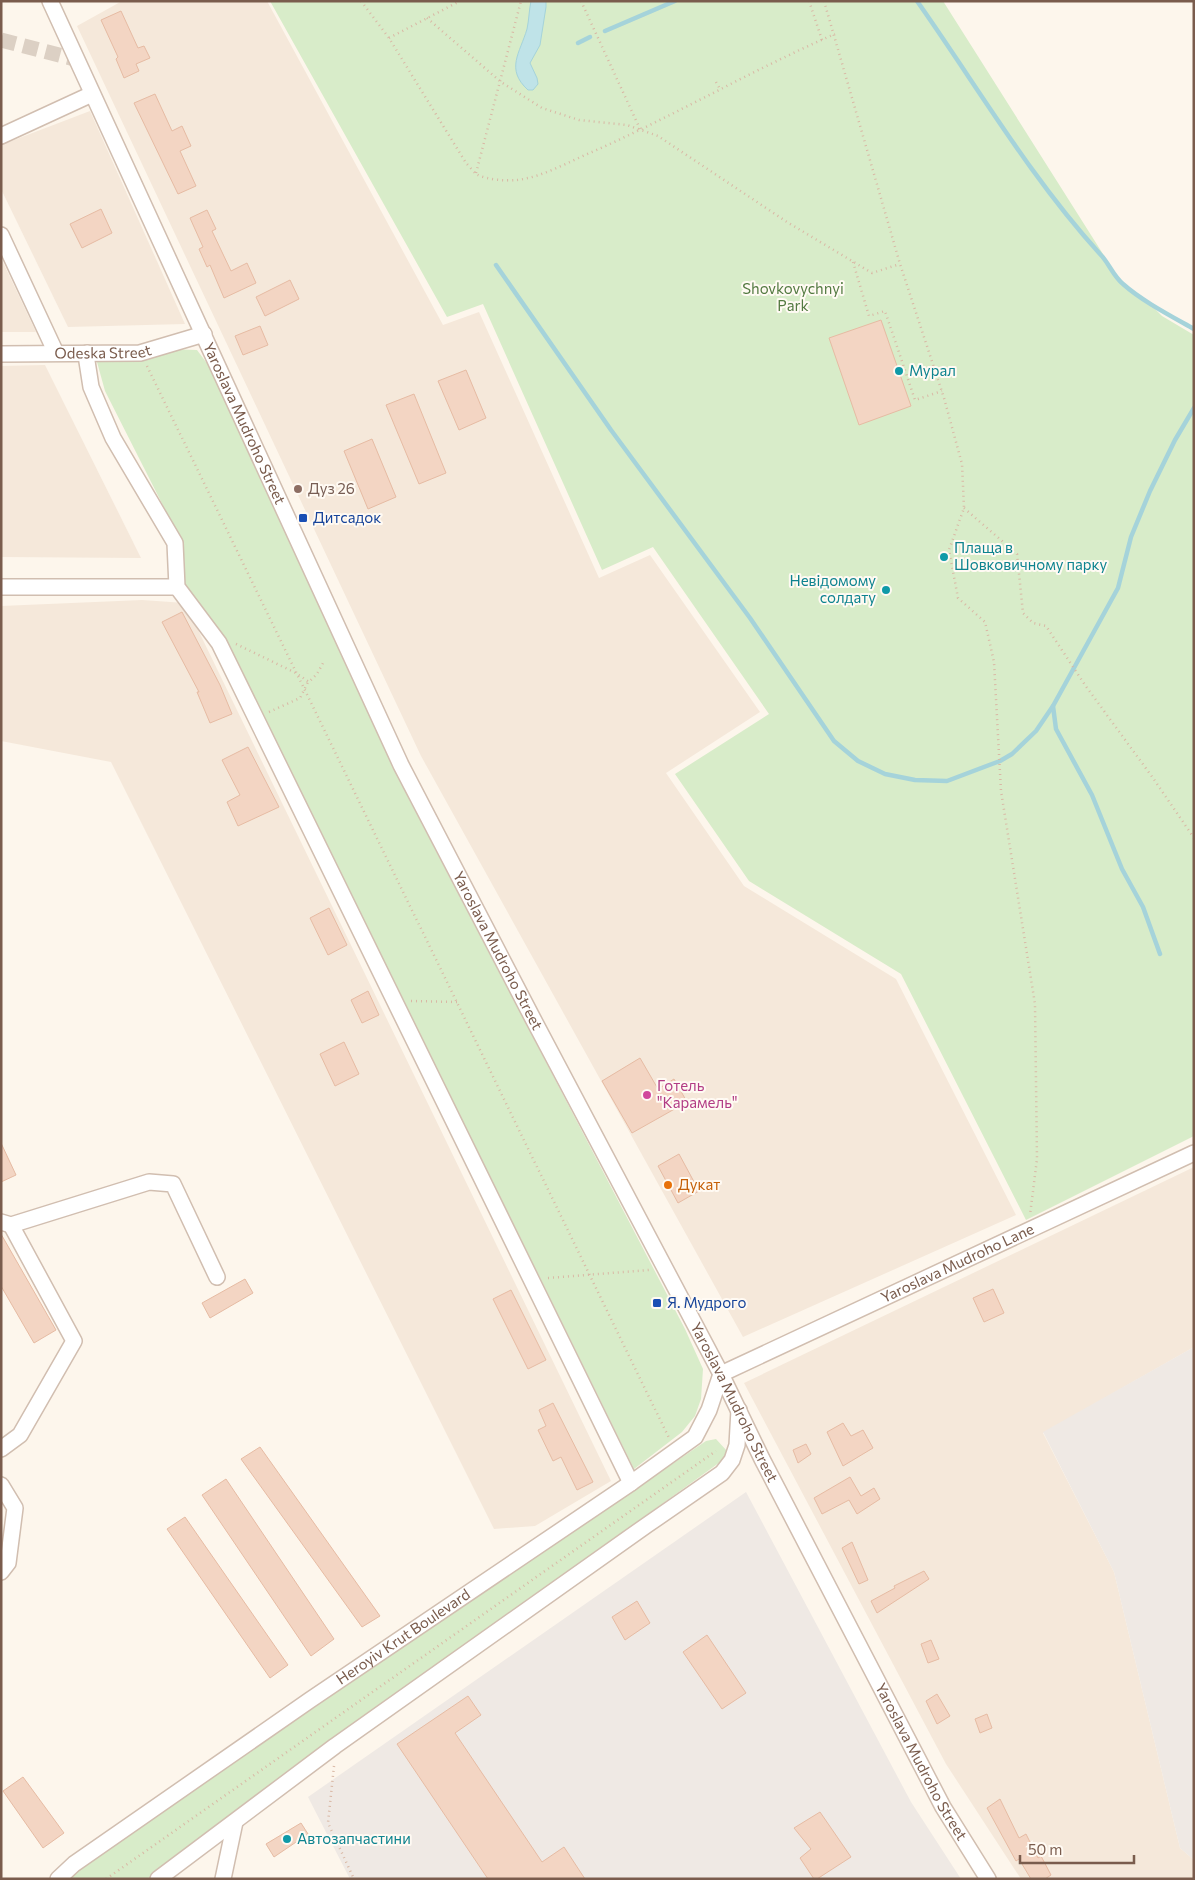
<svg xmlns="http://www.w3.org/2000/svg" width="1195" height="1880" font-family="Commissioner,sans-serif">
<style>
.residential{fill:#f5e8da}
.industrial{fill:#efe9e4}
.green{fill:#d8ecc9}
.water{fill:#bfe3e8;stroke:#a5d3da}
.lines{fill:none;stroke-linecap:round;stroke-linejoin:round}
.stream{stroke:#a5d3da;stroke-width:4.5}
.building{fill:#f3d5c3;stroke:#e6bba3}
.minor-tunnel{stroke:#dcd0c4;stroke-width:15;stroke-dasharray:15 8;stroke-linecap:butt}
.minor-casing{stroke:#d1beb0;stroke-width:18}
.path{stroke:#d9b8a5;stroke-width:2.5;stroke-dasharray:1 4;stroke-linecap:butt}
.minor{stroke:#fff;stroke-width:15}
.culture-dot{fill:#0f9aa8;stroke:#fffaf3;stroke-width:2}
.education-dot{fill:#8d6e63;stroke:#fffaf3;stroke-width:2}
.transit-dot{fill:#1a4fb4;stroke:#fffaf3;stroke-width:2}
.hotel-dot{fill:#d1479c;stroke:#fffaf3;stroke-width:2}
.food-dot{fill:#e8710a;stroke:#fffaf3;stroke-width:2}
.labels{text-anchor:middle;stroke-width:4;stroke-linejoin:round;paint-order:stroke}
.park-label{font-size:15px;fill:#537a41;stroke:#fffaf3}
.street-label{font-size:15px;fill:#7a5c4d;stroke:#fffaf3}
.culture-label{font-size:15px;fill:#0d838f;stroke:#fffaf3;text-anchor:start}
.education-label{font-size:15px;fill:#785e54;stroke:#fffaf3;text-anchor:start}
.transit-label{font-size:15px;fill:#164399;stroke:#fffaf3;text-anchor:start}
.hotel-label{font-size:15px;fill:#b23c85;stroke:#fffaf3;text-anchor:start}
.food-label{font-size:15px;fill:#c56008;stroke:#fffaf3;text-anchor:start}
</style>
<rect width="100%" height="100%" fill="#fdf6ec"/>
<g class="residential">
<polygon points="122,1 267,1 443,325 479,312 599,578 650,555 760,712 666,773 744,886 896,979 1016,1215 743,1337 421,756 77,26"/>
<polygon points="90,111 185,324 68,327 1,189 1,145"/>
<polygon points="1,258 36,332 1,332"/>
<polygon points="45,365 141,558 1,557 1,366"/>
<polygon points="142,600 185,603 611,1481 535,1526 494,1529 111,762 1,741 1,606"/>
<polygon points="1194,1167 1194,1347 1043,1433 1114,1572 1180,1848 1194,1860 1194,1879 1021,1879 946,1764 744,1383"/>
</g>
<g class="industrial">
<polygon points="1194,1347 1194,1860 1180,1848 1114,1572 1043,1432"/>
<polygon points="746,1492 911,1802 961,1879 350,1879 308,1797"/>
</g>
<g class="green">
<polygon points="270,1 943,1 1122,284 1146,300 1162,316 1194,335 1194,1136 1026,1220 901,974 749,881 675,774 769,714 653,547 602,570 483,304 447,317"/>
<polygon points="164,349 197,350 209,366 409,799 685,1329 703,1369 701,1399 695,1416 682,1432 634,1469 226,640 186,586 181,574 181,541 105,391 97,362 97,352"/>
<polygon points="716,1439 727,1451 723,1460 336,1739 233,1819 147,1879 67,1879 77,1869 706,1441"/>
</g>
<path class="water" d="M531,1H546V7L540,45L530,63L537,78L538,84L533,90H528C505,69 520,53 527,29C529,20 529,10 531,1Z"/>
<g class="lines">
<g class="stream">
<path d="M917,1C977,86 1030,177 1100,254C1109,263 1113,276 1123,284C1142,301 1171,316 1194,329"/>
<polyline points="605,31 675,1"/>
<polyline points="578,43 590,37"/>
<polyline points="496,265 611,430 750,618 834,741 858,761 885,774 915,780 947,781 1000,761 1012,754 1036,731 1053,706"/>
<polyline points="1160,954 1143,907 1122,869 1092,795 1056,729 1053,706 1118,588 1131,537 1150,491 1175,440 1194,408"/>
</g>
</g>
<g class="building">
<polygon points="121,11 138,48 144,46 150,58 136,64 139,71 124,78 116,59 118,57 101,20"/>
<polygon points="155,94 172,131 182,126 191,146 180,151 196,186 178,194 134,103"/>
<polygon points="101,209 112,233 82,248 70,224"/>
<polygon points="207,210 216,229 212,231 231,271 247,263 256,283 224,298 210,265 207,267 199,249 203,247 190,218"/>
<polygon points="290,280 299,299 265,316 256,297"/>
<polygon points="881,320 911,406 859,425 829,338"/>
<polygon points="260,326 268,345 243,355 235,336"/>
<polygon points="466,370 486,418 459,430 438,381"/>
<polygon points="414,394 446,473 419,484 386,405"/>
<polygon points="372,439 396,497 368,509 344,451"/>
<polygon points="182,612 220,685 232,714 210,723 197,692 199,692 162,622"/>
<polygon points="248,747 279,807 238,826 227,802 240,795 222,760"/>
<polygon points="329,908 347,945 328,955 310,918"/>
<polygon points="368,991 379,1015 362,1023 351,1000"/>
<polygon points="344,1042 359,1074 335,1086 320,1054"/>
<polygon points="640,1058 658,1089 674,1079 687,1102 632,1133 602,1081"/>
<polygon points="1,1143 16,1175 1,1182"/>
<polygon points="679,1154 699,1191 678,1203 658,1166"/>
<polygon points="1,1234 56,1330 34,1343 1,1286"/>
<polygon points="245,1279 253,1293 210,1318 202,1303"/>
<polygon points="993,1289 1004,1313 984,1322 973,1298"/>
<polygon points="511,1290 546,1360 528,1369 493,1299"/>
<polygon points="553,1403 593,1482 577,1490 561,1457 553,1461 538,1430 546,1426 539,1410"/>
<polygon points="843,1423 851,1436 863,1430 873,1448 843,1466 827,1432"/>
<polygon points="806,1444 811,1454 798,1463 793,1450"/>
<polygon points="260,1447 380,1616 362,1627 241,1459"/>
<polygon points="850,1477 861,1496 874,1488 880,1499 857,1514 849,1500 822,1514 814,1498"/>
<polygon points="226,1479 334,1639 311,1656 202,1495"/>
<polygon points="185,1517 288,1665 270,1678 167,1529"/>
<polygon points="852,1542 868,1580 859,1584 842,1548"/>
<polygon points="924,1571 929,1579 877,1613 871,1601 895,1588 894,1586"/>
<polygon points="637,1601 650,1623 625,1640 612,1617"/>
<polygon points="707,1635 746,1693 722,1709 683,1652"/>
<polygon points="931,1640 939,1659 928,1663 921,1644"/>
<polygon points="937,1694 950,1716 937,1724 926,1701"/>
<polygon points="468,1696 481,1715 455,1733 542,1862 564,1847 585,1879 488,1879 397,1744"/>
<polygon points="987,1714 992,1728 980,1733 975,1719"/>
<polygon points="23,1777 64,1833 43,1848 3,1791"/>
<polygon points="1000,1799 1019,1838 1026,1834 1038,1858 1041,1856 1051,1875 1045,1879 1031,1879 1019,1859 1016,1861 987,1808"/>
<polygon points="820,1812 851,1857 817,1879 814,1879 800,1858 811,1849 794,1828"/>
<polygon points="301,1823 308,1834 274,1857 266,1844"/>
</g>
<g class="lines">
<polyline class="minor-tunnel" points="1,40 78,60"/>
<defs>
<g id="minor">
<path id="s1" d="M50,1L401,765L531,1015L721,1374L762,1459L943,1807L988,1879"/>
<polyline points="1,136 92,94"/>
<polyline points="1,235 56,353"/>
<polyline points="87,353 86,355 91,387 113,438 175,543 177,587 219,643 631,1483"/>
<path id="s2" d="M1,354L140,353L204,334"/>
<polyline points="1,587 177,587"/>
<polyline points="1,1222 11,1225 149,1182 173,1184 217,1277"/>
<path id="s3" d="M721,1374L1194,1153"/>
<polyline points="1,1449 20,1435 74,1341 11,1225"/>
<polyline points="1,1485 15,1508 8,1563 1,1572"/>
<path id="s4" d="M58,1879L74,1864L310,1700L631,1483L695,1437L709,1410L721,1374"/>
<polyline points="158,1879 335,1746 647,1525 722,1473 732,1460 737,1445 739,1410"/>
<polyline points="223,1879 235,1822"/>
</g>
</defs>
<use href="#minor" class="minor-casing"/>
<g class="path">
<path d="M361,1L389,38L466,163C469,166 473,171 476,174C487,180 505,181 517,180C543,177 568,162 592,152C674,116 752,70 835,34"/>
<polyline points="581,1 640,129"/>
<polyline points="809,1 822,40"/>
<polyline points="824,1 900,264 944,398 962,464 964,508 949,550 958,598 985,622 994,662 1001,791 1035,1004 1037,1159 1030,1215"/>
<polyline points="427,18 501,82 542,108 579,120 627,125 658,136 787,222 872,273 900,264"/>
<polyline points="389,38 460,1"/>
<polyline points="716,82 720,89"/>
<polyline points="476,173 521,1"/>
<polyline points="853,262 869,316 885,311 915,400 942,391"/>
<polyline points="147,366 669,1438"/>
<polyline points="964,508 1017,554 1023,613 1033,623 1046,626 1085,685 1153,778 1194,838"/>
<polyline points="236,644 296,673 309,682 317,674 323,663"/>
<polyline points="269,712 300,698 308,682"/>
<polyline points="411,1001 457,1002"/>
<polyline points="548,1278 649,1270"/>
<polyline points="334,1766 328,1823 354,1879"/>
<polyline points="106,1879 716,1451"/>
</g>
<use href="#minor" class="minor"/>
</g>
<g class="culture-dot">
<circle cx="899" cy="371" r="5"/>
<circle cx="944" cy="557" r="5"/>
<circle cx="886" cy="590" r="5"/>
<circle cx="287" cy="1839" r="5"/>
</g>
<circle class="education-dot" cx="298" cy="489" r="5"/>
<g class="transit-dot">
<rect x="298" y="513" width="10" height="10" rx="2.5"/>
<rect x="652" y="1298" width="10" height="10" rx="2.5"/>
</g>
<circle class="hotel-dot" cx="647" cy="1095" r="5"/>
<circle class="food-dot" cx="668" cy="1185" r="5"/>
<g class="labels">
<g class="park-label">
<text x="793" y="294">Shovkovychnyi<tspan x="793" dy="17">Park</tspan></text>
</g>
<g class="street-label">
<text dy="5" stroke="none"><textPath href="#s2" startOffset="102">Odeska Street</textPath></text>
<text dy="5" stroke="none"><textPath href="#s1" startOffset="465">Yaroslava Mudroho Street</textPath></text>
<text dy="5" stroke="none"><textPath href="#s1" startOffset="1050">Yaroslava Mudroho Street</textPath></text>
<text dy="5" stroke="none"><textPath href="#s3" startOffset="261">Yaroslava Mudroho Lane</textPath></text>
<text dy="5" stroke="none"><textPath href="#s1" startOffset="1560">Yaroslava Mudroho Street</textPath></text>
<text dy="5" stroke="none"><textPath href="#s4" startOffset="422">Heroyiv Krut Boulevard</textPath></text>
<text dy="5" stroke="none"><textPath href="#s1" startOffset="1965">Yaroslava Mudroho Street</textPath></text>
</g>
<g class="culture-label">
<text x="909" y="376">Мурал</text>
<text x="954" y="553">Плаща в<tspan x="954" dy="17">Шовковичному парку</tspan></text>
<text x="876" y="586" text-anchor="end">Невідомому<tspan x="876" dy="17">солдату</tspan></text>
<text x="297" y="1844">Автозапчастини</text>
</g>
<g class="education-label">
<text x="308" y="494">Дуз 26</text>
</g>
<g class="transit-label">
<text x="313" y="523">Дитсадок</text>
<text x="667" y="1308">Я. Мудрого</text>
</g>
<g class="hotel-label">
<text x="657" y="1091">Готель<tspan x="657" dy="17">"Карамель"</tspan></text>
</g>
<g class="food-label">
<text x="678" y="1190">Дукат</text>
</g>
</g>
<rect width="1195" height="1880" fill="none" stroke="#7a5c4d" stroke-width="5"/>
<path d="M1020 1855v8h114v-8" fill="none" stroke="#7a5c4d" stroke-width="2.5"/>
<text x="1028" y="1855" font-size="15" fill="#7a5c4d" stroke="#fffaf3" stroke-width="4" paint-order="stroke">50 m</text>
</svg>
